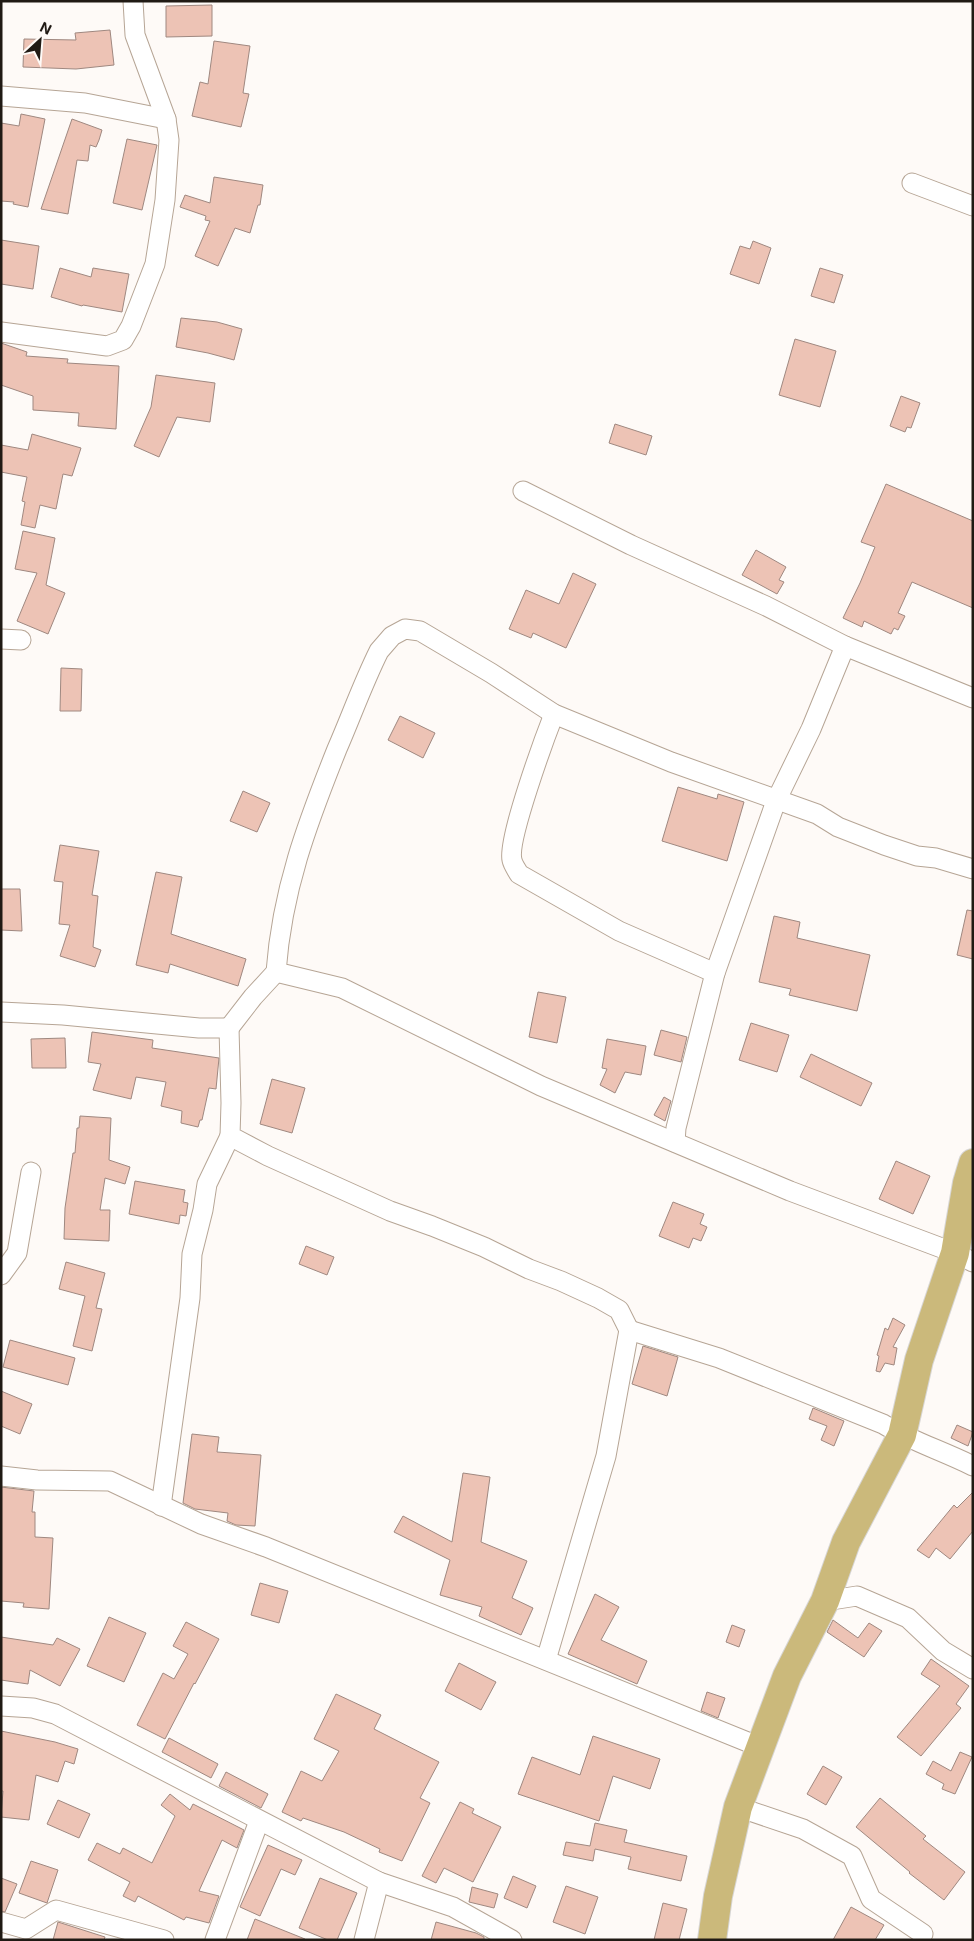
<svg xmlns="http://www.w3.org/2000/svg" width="974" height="1941" font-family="Inter,sans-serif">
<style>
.building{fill:#edc3b5;stroke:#9f8880}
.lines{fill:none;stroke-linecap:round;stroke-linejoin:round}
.street-casing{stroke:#b6a595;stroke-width:21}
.primary-casing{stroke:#d7d6d5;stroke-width:30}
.street{stroke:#fff;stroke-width:19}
.primary{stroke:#cbb97b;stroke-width:28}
</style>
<rect width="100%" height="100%" fill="#fefaf7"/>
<g class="building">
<polygon points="212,5 212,36 166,37 166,6"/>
<polygon points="110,30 114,65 76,69 23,67 24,39 76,40 75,33"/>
<polygon points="214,41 250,46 243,93 249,94 241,127 192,116 200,82 208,84"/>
<polygon points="21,114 45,119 28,207 13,204 14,202 1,201 1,123 19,126"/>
<polygon points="72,119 102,130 99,140 96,147 90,145 88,161 77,160 68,214 41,209"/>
<polygon points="127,139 157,145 142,210 113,203"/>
<polygon points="214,177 263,185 260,205 258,205 250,233 235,228 218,266 195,256 210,221 205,220 206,216 180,207 185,195 210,203"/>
<polygon points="1,240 39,246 33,289 1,284"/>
<polygon points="753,241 771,248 759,284 730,274 740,246 750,249"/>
<polygon points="60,268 91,277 93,268 129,274 122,312 83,305 82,306 51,297"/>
<polygon points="820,268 843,275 834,303 811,296"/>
<polygon points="181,318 217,322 242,329 234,360 208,353 176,347"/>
<polygon points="795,339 836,351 820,407 779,395"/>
<polygon points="1,343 27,352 26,356 68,359 67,363 119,366 116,429 78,426 79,413 33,410 33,396 1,385"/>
<polygon points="156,375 215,383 210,422 177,417 159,457 134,446 151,407"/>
<polygon points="901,396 920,403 911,428 907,427 905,432 890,426"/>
<polygon points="615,424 652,436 646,455 609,443"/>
<polygon points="32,434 81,448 72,476 63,474 56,509 40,505 35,528 21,525 25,502 22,501 27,477 1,472 1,445 28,450"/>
<polygon points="886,484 973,521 973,608 912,582 898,613 905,616 898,630 894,628 891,634 864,621 862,627 843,618 860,583 875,547 861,542"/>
<polygon points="23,531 55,538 46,585 65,593 48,634 17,621 37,573 15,569"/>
<polygon points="756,550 786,567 779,580 784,582 777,594 742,575"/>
<polygon points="573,573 596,584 566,648 533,633 531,638 509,629 526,590 559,604"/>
<polygon points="61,668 82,669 81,711 60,711"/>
<polygon points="400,716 435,733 423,758 388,740"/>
<polygon points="678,787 717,799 718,794 744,802 727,861 662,841"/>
<polygon points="243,791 270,803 257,832 230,821"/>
<polygon points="60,845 99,851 92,895 98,896 93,947 101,950 95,967 60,956 70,925 59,924 63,882 54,881"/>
<polygon points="156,872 182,877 171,934 246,959 238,986 170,964 168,973 136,965"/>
<polygon points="1,889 20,889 22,931 1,930"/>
<polygon points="967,910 973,911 973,959 957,955"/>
<polygon points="774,916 800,922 797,938 870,955 857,1011 789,995 791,989 759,982"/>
<polygon points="538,992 566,997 557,1043 529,1037"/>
<polygon points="751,1023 789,1035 777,1072 739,1060"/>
<polygon points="661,1030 687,1037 681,1062 654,1055"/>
<polygon points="92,1032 153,1040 152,1048 219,1058 216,1089 209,1088 202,1120 200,1120 198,1127 181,1123 182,1111 161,1106 166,1082 136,1077 131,1099 93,1090 101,1064 88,1062"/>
<polygon points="65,1038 66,1068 32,1068 31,1039"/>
<polygon points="607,1039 646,1046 641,1075 625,1072 615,1093 600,1085 607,1069 602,1068"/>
<polygon points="811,1054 872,1083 861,1106 800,1077"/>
<polygon points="272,1079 305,1088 292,1133 260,1124"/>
<polygon points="664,1097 671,1101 665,1121 654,1115"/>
<polygon points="80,1116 111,1118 109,1160 130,1167 125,1184 105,1178 100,1210 110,1210 109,1241 64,1239 65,1208 73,1153 75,1153 77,1128 79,1128"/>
<polygon points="896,1161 930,1176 913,1214 879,1199"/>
<polygon points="135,1181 185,1190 183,1202 188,1203 186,1216 180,1215 179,1224 129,1214"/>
<polygon points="673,1202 704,1214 700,1224 707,1227 701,1241 693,1238 689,1248 659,1236"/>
<polygon points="306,1246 334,1257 327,1275 299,1264"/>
<polygon points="66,1262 105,1273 96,1308 102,1309 92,1351 73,1346 85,1296 59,1289"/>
<polygon points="893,1318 905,1325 893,1347 897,1348 894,1365 885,1363 880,1372 876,1371 879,1356 877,1355 885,1328 888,1330"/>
<polygon points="10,1340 75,1358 68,1385 3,1367"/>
<polygon points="643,1346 678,1357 667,1396 632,1384"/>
<polygon points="1,1391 32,1404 20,1434 1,1426"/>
<polygon points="813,1408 844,1421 834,1446 821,1440 827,1426 809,1419"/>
<polygon points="957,1425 973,1432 968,1446 951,1438"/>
<polygon points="192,1434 219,1437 217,1452 261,1455 255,1526 236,1525 227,1521 228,1513 195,1509 183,1503"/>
<polygon points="463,1473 490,1477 481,1542 527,1561 512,1598 533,1608 521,1635 479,1616 482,1607 440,1595 450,1560 394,1532 403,1516 452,1542"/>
<polygon points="1,1487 34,1491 32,1512 35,1512 35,1537 53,1538 49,1609 23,1607 24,1603 1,1601"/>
<polygon points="973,1492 973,1531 950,1559 936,1548 929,1558 917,1550 954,1505 957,1508"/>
<polygon points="260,1583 288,1591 279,1623 251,1615"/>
<polygon points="595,1594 619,1607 601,1640 647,1661 637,1684 568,1654"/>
<polygon points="109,1617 146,1633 124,1682 87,1666"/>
<polygon points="833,1620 858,1638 869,1623 882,1631 864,1657 827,1632"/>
<polygon points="186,1622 219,1639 195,1684 194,1683 165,1739 137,1725 163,1673 174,1679 188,1654 173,1646"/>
<polygon points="732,1625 745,1630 739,1647 726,1642"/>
<polygon points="1,1637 53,1645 57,1638 80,1649 60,1686 30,1670 28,1684 1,1680"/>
<polygon points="931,1659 969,1686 956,1704 961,1708 921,1756 897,1737 940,1686 921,1674"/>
<polygon points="459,1663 496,1682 481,1710 445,1691"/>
<polygon points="707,1692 725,1698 718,1718 701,1711"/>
<polygon points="336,1694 381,1715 374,1729 439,1762 420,1798 430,1803 402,1861 379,1852 380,1849 344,1832 303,1818 301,1821 282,1812 301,1771 322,1781 339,1751 314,1739"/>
<polygon points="1,1731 55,1742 78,1749 74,1764 65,1761 58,1782 36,1775 29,1820 1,1817 3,1791 1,1791"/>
<polygon points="593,1736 660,1759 650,1789 613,1776 599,1821 518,1794 532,1757 580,1775"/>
<polygon points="169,1738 218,1764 211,1778 162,1752"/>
<polygon points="960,1752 972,1757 955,1794 942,1789 944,1784 926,1774 933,1761 951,1771"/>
<polygon points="823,1766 842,1777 826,1805 807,1794"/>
<polygon points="226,1772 268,1794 261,1808 219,1786"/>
<polygon points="170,1794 190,1810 193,1804 244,1830 237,1848 222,1840 199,1891 219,1896 209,1923 186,1917 184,1920 138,1896 135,1902 123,1896 130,1882 88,1860 97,1843 120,1854 123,1848 152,1863 175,1816 161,1805"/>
<polygon points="880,1798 926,1836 923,1839 965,1872 944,1900 909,1873 910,1872 856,1827"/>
<polygon points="58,1800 90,1814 79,1838 47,1824"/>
<polygon points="460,1802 474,1809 472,1813 501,1827 473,1882 444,1868 436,1883 422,1876"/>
<polygon points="595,1823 627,1830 624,1842 687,1856 681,1881 628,1869 631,1857 595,1849 593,1861 563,1855 566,1842 590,1846"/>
<polygon points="268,1845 302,1860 295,1875 281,1869 260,1916 240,1907"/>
<polygon points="31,1861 58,1870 47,1903 19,1893"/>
<polygon points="513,1876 536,1886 527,1908 504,1898"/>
<polygon points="1,1878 17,1884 5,1912 1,1911"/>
<polygon points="320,1878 357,1893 337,1940 328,1940 299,1928"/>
<polygon points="566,1886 598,1897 585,1934 553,1922"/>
<polygon points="472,1887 498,1894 494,1908 469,1902"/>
<polygon points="663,1903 687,1909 679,1940 654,1940"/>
<polygon points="851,1907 884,1925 875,1940 833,1940"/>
<polygon points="255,1919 305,1939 305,1940 247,1940"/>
<polygon points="58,1922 105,1937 104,1940 53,1940"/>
<polygon points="436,1922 476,1933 484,1937 484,1940 431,1940"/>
</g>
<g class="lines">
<defs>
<g id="street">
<polyline points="1,96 85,103 166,119"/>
<polyline points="912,183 973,206"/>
<polyline points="1,332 107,346 123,340 131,326 155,264 165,200 169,140 166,119 135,35 133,1"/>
<polyline points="523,491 631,545 766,606 845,646"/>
<polyline points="1,639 21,640"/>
<path d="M554,714C545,737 507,840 512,860C513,865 517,870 519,874L619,931L715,973"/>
<path d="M973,869L936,858L917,856L884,845L838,827L817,814L671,762L554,714L491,673L420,631L405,629L392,636L379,651C363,683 351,717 337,749C307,824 282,890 276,972L342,988L541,1086L790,1191L955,1253L973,1262"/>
<polyline points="1,1012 63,1015 199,1028 229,1028 231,1103 230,1136 268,1156 390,1211 432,1226 484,1247 529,1269 561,1281 598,1298 619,1310 629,1330 606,1456 546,1660"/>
<polyline points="229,1028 253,997 276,972"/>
<polyline points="675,1142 676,1128 715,973 776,801 811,729 845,646 973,698"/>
<polyline points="1,1275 17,1253 31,1172"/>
<path d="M629,1330L719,1358L883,1424C911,1441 943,1451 973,1466"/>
<polyline points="1,1476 37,1480 110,1481 201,1524 266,1547 760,1747"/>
<polyline points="161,1506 190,1298 192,1254 203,1210 207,1184 230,1136"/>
<polyline points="825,1601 857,1596 908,1618 943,1651 973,1669"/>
<polyline points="1,1706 33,1708 55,1714 379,1882 453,1907 512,1940"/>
<polyline points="738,1807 803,1829 852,1856 871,1899 923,1934"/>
<polyline points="1,1922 26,1929 56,1910 164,1940"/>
<polyline points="215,1940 259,1821"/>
<polyline points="364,1940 379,1882"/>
</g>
<polyline id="primary" points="712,1940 718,1896 738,1807 787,1676 825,1601 846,1542 902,1435 919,1360 955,1253 967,1183 973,1163"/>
</defs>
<use href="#street" class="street-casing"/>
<use href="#primary" class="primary-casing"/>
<use href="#street" class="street"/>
<use href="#primary" class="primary"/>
</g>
<rect width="974" height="1941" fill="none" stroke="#201a14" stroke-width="5"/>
<g transform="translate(40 40) rotate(26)" stroke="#fefaf7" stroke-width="4" paint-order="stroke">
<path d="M0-4L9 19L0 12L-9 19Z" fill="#201a14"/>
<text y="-8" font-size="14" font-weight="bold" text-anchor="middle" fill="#201a14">N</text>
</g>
</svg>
